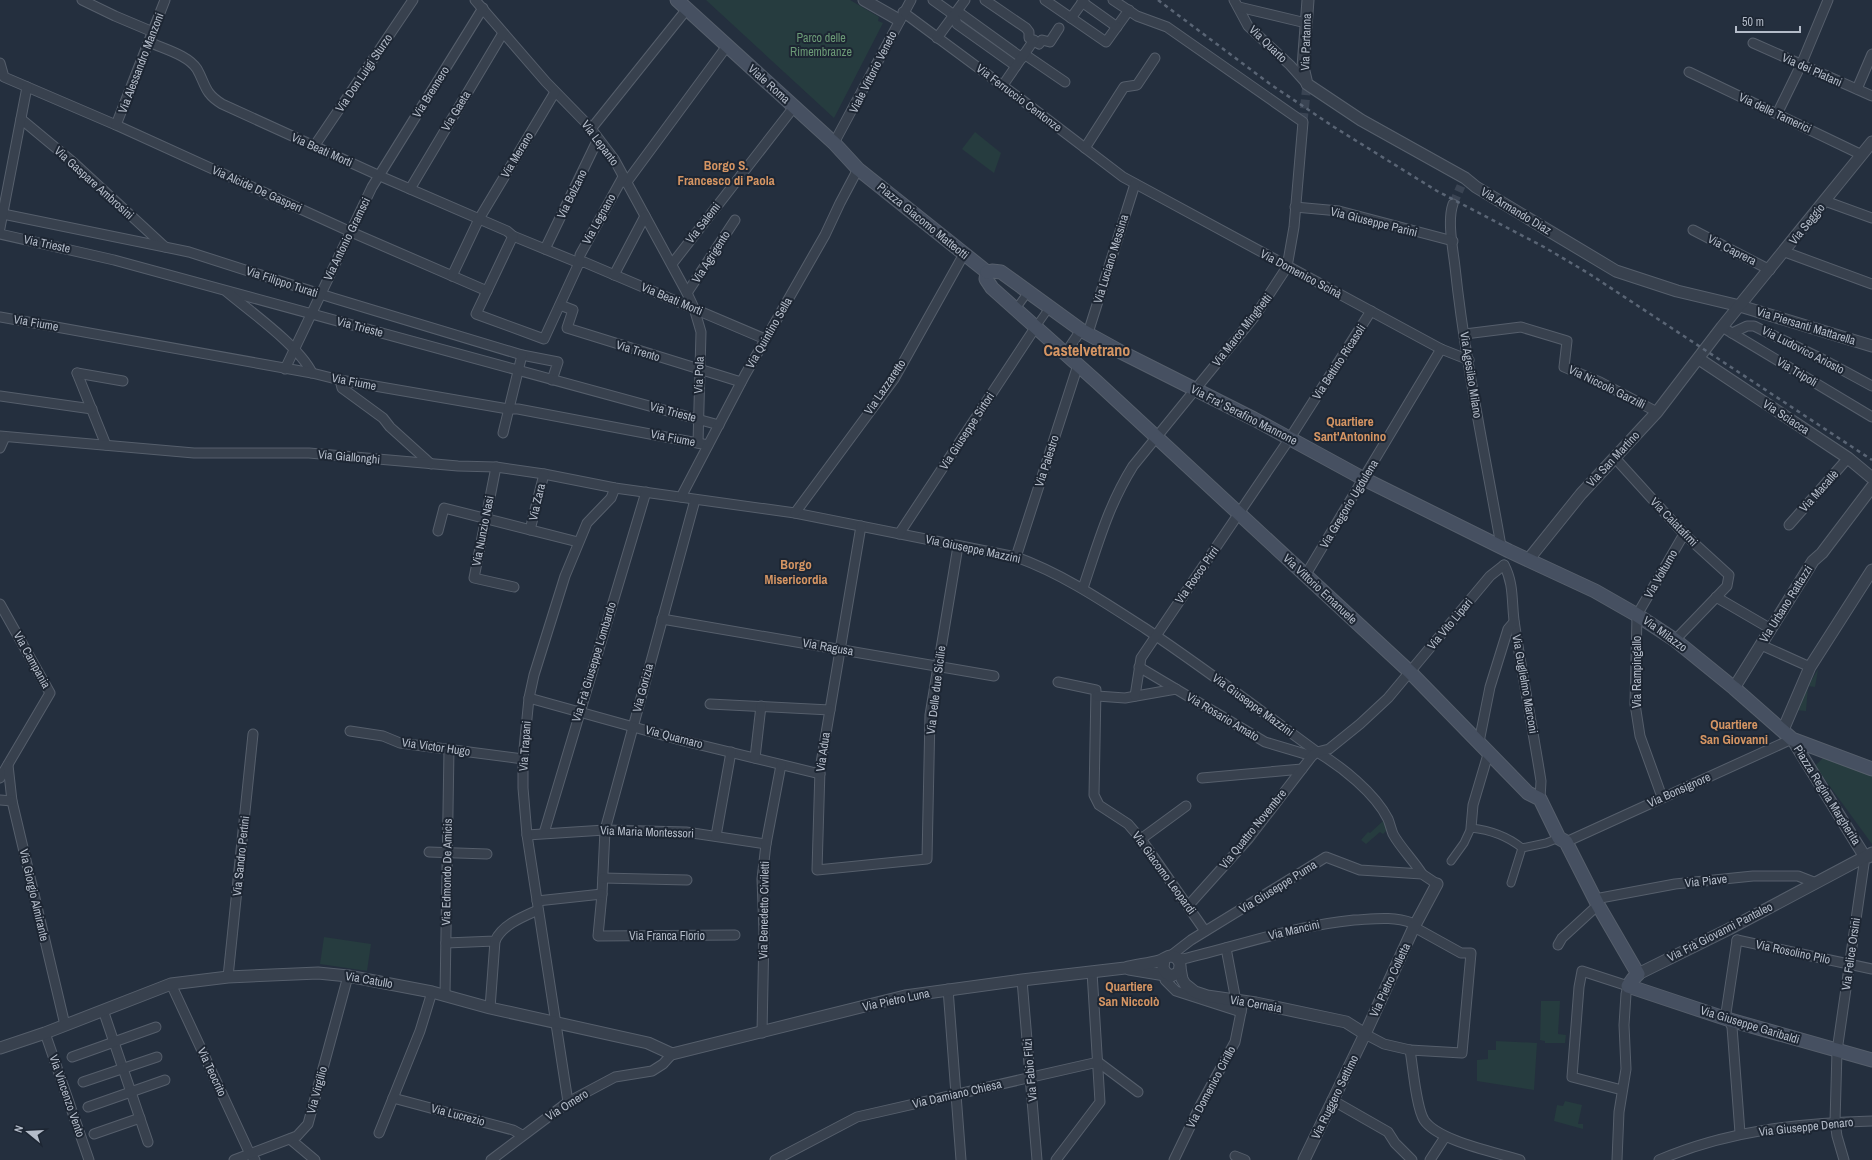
<svg xmlns="http://www.w3.org/2000/svg" width="1872" height="1160" font-family="'Archivo Narrow',sans-serif">
<style>
.green{fill:#263c3f}
.lines{fill:none;stroke-linecap:round;stroke-linejoin:round}
.minor-tunnel{stroke:#3a4453;stroke-width:9;stroke-dasharray:9 4.5;stroke-linecap:butt}
.pedestrian-casing{stroke:#565f6c;stroke-width:9}
.minor-casing{stroke:#565f6c;stroke-width:11}
.tertiary-casing{stroke:#565f6c;stroke-width:13}
.secondary-casing{stroke:#565f6c;stroke-width:15}
.pedestrian{stroke:#38414e;stroke-width:7}
.minor{stroke:#38414e;stroke-width:9}
.tertiary{stroke:#38414e;stroke-width:11}
.secondary{stroke:#465061;stroke-width:13}
.rail{stroke:#5a6575;stroke-width:2.5;stroke-dasharray:4 4;stroke-linecap:butt}
.labels{text-anchor:middle;stroke-width:4;stroke-linejoin:round;paint-order:stroke}
.park-label{font-size:12px;fill:#6b9a76;stroke:#1d2633}
.street-label{font-size:12px;fill:#b4bcc9;stroke:#1d2633}
.neighbourhood-label{font-size:13px;font-weight:bold;fill:#d59563;stroke:#1d2633}
.district-label{font-size:16px;font-weight:bold;fill:#d59563;stroke:#1d2633}
</style>
<rect width="100%" height="100%" fill="#242f3e"/>
<g class="green">
<polygon points="706,0 850,0 879,17 878,21 883,23 834,118"/>
<polygon points="975,132 1001,153 994,173 962,149"/>
<polygon points="1818,669 1815,687 1808,686 1806,711 1796,710 1798,704"/>
<polygon points="1824,757 1872,776 1872,844 1815,766"/>
<polygon points="1383,821 1388,829 1383,834 1380,832 1366,844 1361,840 1368,832 1370,833"/>
<polygon points="324,937 371,944 367,971 320,964"/>
<polygon points="1541,1001 1560,1001 1558,1034 1566,1035 1565,1043 1545,1043 1545,1041 1540,1040"/>
<polygon points="1496,1041 1537,1043 1534,1090 1477,1081 1477,1060 1488,1059 1488,1050 1496,1050"/>
<polygon points="1565,1101 1582,1105 1578,1124 1583,1124 1583,1129 1554,1121 1557,1105 1563,1106"/>
</g>
<g class="lines">
<g class="minor-tunnel">
<polyline points="1303,122 1307,84"/>
<polyline points="1453,204 1461,186"/>
</g>
<defs>
<g id="pedestrian">
<polyline points="1015,310 1028,292"/>
<polyline points="1035,328 1049,308"/>
<path d="M1451,861L1464,843L1471,828C1490,830 1506,835 1522,848"/>
<polyline points="1511,883 1522,848 1546,843 1559,838"/>
</g>
<g id="minor">
<polyline points="82,0 115,16 153,32"/>
<polyline points="475,0 546,82 589,126 614,159 687,293 694,308 701,332 698,443"/>
<polyline points="933,0 954,15 961,14 1022,58"/>
<polyline points="985,0 1026,28 1029,32 1029,38 1039,44 1042,40 1050,42 1059,28"/>
<polyline points="1045,0 1106,42 1129,10"/>
<polyline points="1234,0 1248,26 1290,65 1307,84"/>
<polyline points="1082,2 1117,27"/>
<polyline points="1239,7 1306,23"/>
<polyline points="903,12 1022,100 1123,177 1441,349 1469,360"/>
<polyline points="954,15 957,24 1016,66"/>
<polyline points="1071,18 1084,0"/>
<polyline points="937,38 965,0"/>
<path d="M149,42C164,49 188,55 197,69C206,85 204,93 222,104L380,176L507,231L513,236L579,263L584,262L765,339"/>
<polyline points="1753,43 1872,96"/>
<polyline points="1024,54 1065,82"/>
<polyline points="0,63 4,77 116,125 351,232 487,291"/>
<polyline points="1689,72 1862,155"/>
<polyline points="1003,85 1034,40"/>
<polyline points="1857,89 1872,54"/>
<polyline points="1777,114 1801,65 1828,0"/>
<polyline points="21,119 74,163 165,247"/>
<polyline points="116,125 165,0"/>
<polyline points="591,129 687,9"/>
<polyline points="834,143 911,0"/>
<polyline points="315,145 413,0"/>
<polyline points="1085,148 1124,87 1137,85 1155,58"/>
<polyline points="626,183 727,46"/>
<polyline points="410,189 503,33"/>
<polyline points="1825,201 1872,218"/>
<path d="M1453,204C1447,221 1453,249 1455,267C1465,361 1485,454 1501,546"/>
<polyline points="1295,207 1339,211 1453,241"/>
<polyline points="3,214 189,252 333,298 522,355 558,362 552,380"/>
<polyline points="0,228 27,87"/>
<polyline points="1693,230 1770,270"/>
<polyline points="0,234 114,260 719,425"/>
<polyline points="513,236 476,314 544,339 579,263 580,255 623,177"/>
<polyline points="545,249 598,139"/>
<polyline points="1785,252 1872,284"/>
<polyline points="672,264 794,107"/>
<polyline points="614,275 645,216"/>
<polyline points="452,276 479,219 555,92"/>
<path d="M227,292C251,312 299,346 312,373"/>
<polyline points="687,293 735,220"/>
<polyline points="560,305 573,310 567,328 741,382"/>
<polyline points="0,317 312,373 340,380 508,409 518,409 708,445"/>
<polyline points="1722,327 1872,417"/>
<polyline points="1088,333 1135,184"/>
<polyline points="1732,333 1747,326 1754,326 1824,360 1872,386"/>
<polyline points="1465,334 1521,327 1564,340 1567,341 1564,367 1600,382 1657,412"/>
<polyline points="1065,354 1081,330"/>
<polyline points="285,369 372,187 483,8"/>
<polyline points="77,373 106,445"/>
<polyline points="77,373 123,381"/>
<polyline points="340,380 342,388 383,418 390,427 431,464"/>
<polyline points="0,396 92,409"/>
<polyline points="503,433 522,355"/>
<path d="M0,436L194,453H309L458,466L496,467L544,474L615,488L795,513L1016,557C1063,574 1104,602 1146,629C1204,668 1260,710 1317,752C1341,766 1375,793 1388,819C1390,824 1391,829 1393,834C1400,847 1414,861 1422,874"/>
<polyline points="0,448 5,437"/>
<polyline points="1615,458 1684,534 1729,575 1727,586 1675,640"/>
<polyline points="496,467 474,578 514,587"/>
<polyline points="681,497 745,375 825,235 840,203 858,169"/>
<polyline points="695,500 605,830 602,894 598,936 735,935"/>
<polyline points="795,513 894,379 964,254"/>
<polyline points="1789,525 1848,458"/>
<polyline points="861,526 820,769 817,870 927,859 930,715 958,546"/>
<polyline points="530,530 544,474"/>
<polyline points="438,531 444,508 578,542"/>
<polyline points="899,534 1035,328"/>
<polyline points="1016,557 1078,365"/>
<path d="M1504,565C1515,585 1511,606 1515,627C1523,679 1533,730 1541,781L1540,799"/>
<polyline points="1305,576 1441,349"/>
<path d="M1083,588C1098,544 1108,506 1133,466L1255,316L1287,267L1294,227L1303,122L1167,27L1137,16L1113,0"/>
<polyline points="1716,597 1771,629"/>
<polyline points="0,604 50,693 0,778"/>
<polyline points="662,619 994,676"/>
<polyline points="1761,645 1810,667"/>
<polyline points="1139,667 1265,742 1312,756"/>
<polyline points="1058,682 1096,690 1094,795 1099,805 1128,824 1141,839 1205,931"/>
<polyline points="1097,696 1125,698 1176,689"/>
<polyline points="1135,696 1141,658 1290,438 1371,311"/>
<polyline points="529,698 684,741 820,774"/>
<polyline points="710,704 830,710"/>
<polyline points="350,731 383,736 400,743 523,759"/>
<polyline points="1479,742 1490,687 1508,629 1514,622"/>
<polyline points="755,758 761,706"/>
<polyline points="8,765 12,801 65,1025"/>
<polyline points="1202,778 1302,769"/>
<polyline points="1662,797 1640,736 1635,704 1637,615 1684,534"/>
<polyline points="0,800 12,801"/>
<polyline points="1471,828 1473,805 1489,751"/>
<polyline points="544,833 646,492"/>
<polyline points="527,835 605,830 686,832 766,844"/>
<polyline points="716,836 731,752"/>
<polyline points="1141,839 1186,806"/>
<polyline points="1566,842 1792,739"/>
<polyline points="429,852 487,854"/>
<polyline points="603,878 687,880"/>
<polyline points="1595,899 1675,884 1753,876 1798,876 1816,883"/>
<polyline points="537,901 602,894"/>
<polyline points="1188,906 1249,838 1312,756 1317,752 1329,749 1360,724 1388,698 1490,576 1504,565"/>
<polyline points="1737,940 1726,1013 1732,1027 1740,1133"/>
<polyline points="1737,940 1872,969"/>
<path d="M446,943L495,941C502,925 522,917 538,910"/>
<polyline points="1558,945 1562,938 1598,905"/>
<polyline points="1226,948 1236,1001"/>
<polyline points="1169,957 1191,940 1326,857 1360,870 1422,874 1437,884"/>
<path d="M1174,957L1183,959C1242,945 1293,926 1354,920C1374,919 1393,916 1412,923L1414,927L1461,953H1471L1462,1053L1410,1050L1384,1044L1365,1034"/>
<polyline points="1163,969 1165,980 1176,991 1241,1012"/>
<polyline points="228,977 253,734"/>
<polyline points="1022,980 1037,1160"/>
<polyline points="171,984 250,1154 255,1160"/>
<polyline points="948,989 961,1160"/>
<polyline points="445,995 449,749"/>
<polyline points="490,1008 495,941"/>
<polyline points="103,1010 148,1142"/>
<polyline points="45,1033 89,1160"/>
<polyline points="762,1033 764,932 762,879 766,844 781,765"/>
<path d="M1410,1050C1413,1067 1416,1107 1424,1120C1438,1141 1495,1152 1520,1160"/>
<polyline points="72,1057 156,1027"/>
<polyline points="83,1082 157,1057"/>
<polyline points="393,1098 513,1130 522,1135"/>
<polyline points="1332,1100 1388,1132 1395,1143 1412,1160"/>
<polyline points="568,1102 527,835 523,788 523,759 529,698 534,675 565,576 587,523 611,498 615,488"/>
<polyline points="88,1107 165,1080"/>
<polyline points="379,1133 420,1031 432,992"/>
<polyline points="94,1134 140,1118"/>
<polyline points="290,1139 315,1160"/>
<polyline points="1235,1156 1245,1160"/>
<polyline points="234,1160 297,1136 308,1124 348,976"/>
<polyline points="491,1160 568,1102 615,1077 652,1071 663,1064 672,1054"/>
<polyline points="775,1160 857,1117 1098,1062 1138,1092"/>
<polyline points="1056,1160 1100,1102 1092,972"/>
<polyline points="1174,1160 1200,1106 1235,1042 1243,1002"/>
<polyline points="1430,1160 1445,1137"/>
<polyline points="1617,1160 1619,1112 1626,1069 1624,1025 1626,994 1628,986 1582,971 1579,987 1572,1077 1622,1090"/>
<path d="M1659,1160C1726,1131 1799,1123 1872,1121"/>
<polyline points="1844,1160 1837,1136 1835,1122 1837,1051 1865,857 1869,858"/>
</g>
<g id="tertiary">
<polyline points="864,0 899,20"/>
<polyline points="1308,0 1303,67 1307,84 1361,120 1465,178 1476,187 1616,271 1677,291 1740,306 1872,346"/>
<polyline points="1699,359 1848,458 1872,478"/>
<polyline points="1528,560 1581,494 1657,412 1722,327 1872,142"/>
<polyline points="1734,688 1813,561 1822,553 1872,487"/>
<polyline points="1783,730 1810,667 1872,570"/>
<polyline points="1792,739 1865,857"/>
<polyline points="1180,968 1182,979 1185,984 1195,992 1207,996 1256,1003 1346,1022 1365,1034"/>
<polyline points="1129,969 1171,976"/>
<polyline points="1638,974 1729,929 1872,853"/>
<path d="M0,1048L45,1033L171,984L228,977L318,973L348,976L432,992L490,1008L648,1043L672,1054L905,996L1022,980L1125,968C1136,965 1148,964 1159,961C1163,960 1167,956 1171,956C1180,957 1182,966 1178,973L1171,976L1166,973L1163,968L1164,959"/>
<polyline points="1304,1160 1365,1034 1414,927 1437,884"/>
</g>
<g id="secondary">
<polyline points="677,0 834,143 858,169 987,272"/>
<polyline points="987,272 986,279 992,288 1097,382 1410,672 1528,793 1540,799 1559,838 1566,842 1598,905 1638,974 1633,979 1628,986 1730,1020 1872,1060"/>
<polyline points="987,272 992,271 1001,272 1081,330 1121,352 1254,419 1364,479 1509,551 1595,591 1637,615 1675,640 1734,688 1792,739 1872,769"/>
</g>
</defs>
<use href="#pedestrian" class="pedestrian-casing"/>
<use href="#minor" class="minor-casing"/>
<use href="#tertiary" class="tertiary-casing"/>
<use href="#secondary" class="secondary-casing"/>
<use href="#pedestrian" class="pedestrian"/>
<use href="#minor" class="minor"/>
<use href="#tertiary" class="tertiary"/>
<use href="#secondary" class="secondary"/>
<polyline class="rail" points="1158,0 1270,84 1334,127 1437,191 1544,247 1588,273 1872,460"/>
</g>
<g class="labels">
<g class="park-label">
<text x="821" y="42">Parco delle<tspan x="821" dy="14">Rimembranze</tspan></text>
</g>
<g class="street-label">
<text transform="translate(1306 42) rotate(-88)" y="4">Via Partanna</text>
<text transform="translate(1268 44) rotate(44)" y="4">Via Quarto</text>
<text transform="translate(141 63) rotate(-69)" y="4">Via Alessandro Manzoni</text>
<text transform="translate(1812 70) rotate(24)" y="4">Via dei Platani</text>
<text transform="translate(873 72) rotate(-63)" y="4">Viale Vittorio Veneto</text>
<text transform="translate(364 73) rotate(-56)" y="4">Via Don Luigi Sturzo</text>
<text transform="translate(769 84) rotate(42)" y="4">Viale Roma</text>
<text transform="translate(431 92) rotate(-58)" y="4">Via Brennero</text>
<text transform="translate(1019 98) rotate(37)" y="4">Via Ferruccio Centonze</text>
<text transform="translate(456 111) rotate(-59)" y="4">Via Gaeta</text>
<text transform="translate(1775 113) rotate(25)" y="4">Via delle Tamerici</text>
<text transform="translate(600 143) rotate(53)" y="4">Via Lepanto</text>
<text transform="translate(322 150) rotate(24)" y="4">Via Beati Morti</text>
<text transform="translate(517 155) rotate(-59)" y="4">Via Merano</text>
<text transform="translate(94 183) rotate(42)" y="4">Via Gaspare Ambrosini</text>
<text transform="translate(257 189) rotate(24)" y="4">Via Alcide De Gasperi</text>
<text transform="translate(572 194) rotate(-64)" y="4">Via Bolzano</text>
<text transform="translate(1516 211) rotate(31)" y="4">Via Armando Diaz</text>
<text transform="translate(599 219) rotate(-61)" y="4">Via Legnano</text>
<text transform="translate(923 221) rotate(39)" y="4">Piazza Giacomo Matteotti</text>
<text transform="translate(1374 222) rotate(14)" y="4">Via Giuseppe Parini</text>
<text transform="translate(703 223) rotate(-52)" y="4">Via Salemi</text>
<text transform="translate(1807 224) rotate(-51)" y="4">Via Seggio</text>
<text transform="translate(347 239) rotate(-64)" y="4">Via Antonio Gramsci</text>
<text transform="translate(47 244) rotate(12)" y="4">Via Trieste</text>
<text transform="translate(1732 250) rotate(27)" y="4">Via Caprera</text>
<text transform="translate(711 257) rotate(-57)" y="4">Via Agrigento</text>
<text transform="translate(1111 259) rotate(-73)" y="4">Via Luciano Messina</text>
<text transform="translate(1301 274) rotate(28)" y="4">Via Domenico Scinà</text>
<text transform="translate(282 282) rotate(18)" y="4">Via Filippo Turati</text>
<text transform="translate(672 299) rotate(23)" y="4">Via Beati Morti</text>
<text transform="translate(36 323) rotate(10)" y="4">Via Fiume</text>
<text transform="translate(1806 326) rotate(17)" y="4">Via Piersanti Mattarella</text>
<text transform="translate(360 327) rotate(15)" y="4">Via Trieste</text>
<text transform="translate(1242 330) rotate(-52)" y="4">Via Marco Minghetti</text>
<text transform="translate(769 333) rotate(-60)" y="4">Via Quintino Sella</text>
<text transform="translate(1803 350) rotate(27)" y="4">Via Ludovico Ariosto</text>
<text transform="translate(638 351) rotate(17)" y="4">Via Trento</text>
<text transform="translate(1339 362) rotate(-57)" y="4">Via Bettino Ricasoli</text>
<text transform="translate(1797 372) rotate(31)" y="4">Via Tripoli</text>
<text transform="translate(699 375) rotate(-88)" y="4">Via Pola</text>
<text transform="translate(1471 375) rotate(81)" y="4">Via Agesilao Milano</text>
<text transform="translate(354 382) rotate(11)" y="4">Via Fiume</text>
<text transform="translate(885 387) rotate(-56)" y="4">Via Lazzaretto</text>
<text transform="translate(1607 387) rotate(26)" y="4">Via Niccolò Garzilli</text>
<text transform="translate(673 412) rotate(15)" y="4">Via Trieste</text>
<text transform="translate(1244 415) rotate(27)" y="4">Via Fra' Serafino Mannone</text>
<text transform="translate(1786 417) rotate(33)" y="4">Via Sciacca</text>
<text transform="translate(967 431) rotate(-57)" y="4">Via Giuseppe Sirtori</text>
<text transform="translate(673 438) rotate(11)" y="4">Via Fiume</text>
<text transform="translate(349 457) rotate(5)" y="4">Via Giallonghi</text>
<text transform="translate(1613 459) rotate(-47)" y="4">Via San Martino</text>
<text transform="translate(1047 461) rotate(-72)" y="4">Via Palestro</text>
<text transform="translate(1819 491) rotate(-48)" y="4">Via Macallè</text>
<text transform="translate(537 502) rotate(-77)" y="4">Via Zara</text>
<text transform="translate(1349 504) rotate(-59)" y="4">Via Gregorio Ugdulena</text>
<text transform="translate(1674 522) rotate(46)" y="4">Via Calatafimi</text>
<text transform="translate(483 531) rotate(-79)" y="4">Via Nunzio Nasi</text>
<text transform="translate(973 549) rotate(12)" y="4">Via Giuseppe Mazzini</text>
<text transform="translate(1661 574) rotate(-60)" y="4">Via Volturno</text>
<text transform="translate(1197 575) rotate(-55)" y="4">Via Rocco Pirri</text>
<text transform="translate(1320 589) rotate(43)" y="4">Via Vittorio Emanuele</text>
<text transform="translate(1786 604) rotate(-58)" y="4">Via Urbano Rattazzi</text>
<text transform="translate(1450 624) rotate(-50)" y="4">Via Vito Lipari</text>
<text transform="translate(1665 634) rotate(36)" y="4">Via Milazzo</text>
<text transform="translate(828 647) rotate(10)" y="4">Via Ragusa</text>
<text transform="translate(32 660) rotate(61)" y="4">Via Campania</text>
<text transform="translate(594 662) rotate(-73)" y="4">Via Frà Giuseppe Lombardo</text>
<text transform="translate(1637 672) rotate(-90)" y="4">Via Rampingallo</text>
<text transform="translate(1525 684) rotate(80)" y="4">Via Guglielmo Marconi</text>
<text transform="translate(643 688) rotate(-75)" y="4">Via Gorizia</text>
<text transform="translate(936 690) rotate(-83)" y="4">Via Delle due Sicilie</text>
<text transform="translate(1253 705) rotate(36)" y="4">Via Giuseppe Mazzini</text>
<text transform="translate(1223 717) rotate(31)" y="4">Via Rosario Amato</text>
<text transform="translate(674 737) rotate(15)" y="4">Via Quarnaro</text>
<text transform="translate(525 746) rotate(-86)" y="4">Via Trapani</text>
<text transform="translate(436 747) rotate(8)" y="4">Via Victor Hugo</text>
<text transform="translate(823 752) rotate(-82)" y="4">Via Adua</text>
<text transform="translate(1679 790) rotate(-24)" y="4">Via Bonsignore</text>
<text transform="translate(1827 795) rotate(58)" y="4">Piazza Regina Margherita</text>
<text transform="translate(1253 829) rotate(-51)" y="4">Via Quattro Novembre</text>
<text transform="translate(647 832) rotate(2)" y="4">Via Maria Montessori</text>
<text transform="translate(241 856) rotate(-84)" y="4">Via Sandro Pertini</text>
<text transform="translate(447 872) rotate(-89)" y="4">Via Edmondo De Amicis</text>
<text transform="translate(1164 873) rotate(54)" y="4">Via Giacomo Leopardi</text>
<text transform="translate(1706 881) rotate(-6)" y="4">Via Piave</text>
<text transform="translate(1278 887) rotate(-32)" y="4">Via Giuseppe Puma</text>
<text transform="translate(34 895) rotate(77)" y="4">Via Giorgio Almirante</text>
<text transform="translate(764 910) rotate(-89)" y="4">Via Benedetto Civiletti</text>
<text transform="translate(1294 930) rotate(-13)" y="4">Via Mancini</text>
<text transform="translate(1720 932) rotate(-27)" y="4">Via Frà Giovanni Pantaleo</text>
<text x="667" y="940">Via Franca Florio</text>
<text transform="translate(1793 952) rotate(12)" y="4">Via Rosolino Pilo</text>
<text transform="translate(1851 954) rotate(-82)" y="4">Via Felice Orsini</text>
<text transform="translate(369 980) rotate(10)" y="4">Via Catullo</text>
<text transform="translate(1390 980) rotate(-65)" y="4">Via Pietro Colletta</text>
<text transform="translate(896 1000) rotate(-12)" y="4">Via Pietro Luna</text>
<text transform="translate(1256 1004) rotate(10)" y="4">Via Cernaia</text>
<text transform="translate(1750 1025) rotate(17)" y="4">Via Giuseppe Garibaldi</text>
<text transform="translate(1030 1070) rotate(-95)" y="4">Via Fabio Filzi</text>
<text transform="translate(212 1072) rotate(65)" y="4">Via Teocrito</text>
<text transform="translate(1211 1087) rotate(-62)" y="4">Via Domenico Cirillo</text>
<text transform="translate(317 1090) rotate(-75)" y="4">Via Virgilio</text>
<text transform="translate(957 1094) rotate(-13)" y="4">Via Damiano Chiesa</text>
<text transform="translate(67 1096) rotate(71)" y="4">Via Vincenzo Vento</text>
<text transform="translate(1335 1097) rotate(-64)" y="4">Via Ruggero Settimo</text>
<text transform="translate(567 1105) rotate(-32)" y="4">Via Omero</text>
<text transform="translate(458 1115) rotate(15)" y="4">Via Lucrezio</text>
<text transform="translate(1806 1127) rotate(-6)" y="4">Via Giuseppe Denaro</text>
</g>
<g class="neighbourhood-label">
<text x="726" y="170">Borgo S.<tspan x="726" dy="15">Francesco di Paola</tspan></text>
<text x="1350" y="426">Quartiere<tspan x="1350" dy="15">Sant'Antonino</tspan></text>
<text x="796" y="569">Borgo<tspan x="796" dy="15">Misericordia</tspan></text>
<text x="1734" y="729">Quartiere<tspan x="1734" dy="15">San Giovanni</tspan></text>
<text x="1129" y="991">Quartiere<tspan x="1129" dy="15">San Niccolò</tspan></text>
</g>
<g class="district-label">
<text x="1087" y="356">Castelvetrano</text>
</g>
</g>
<g transform="translate(28 1132) rotate(288)" stroke="#1d2633" stroke-width="3" paint-order="stroke">
<path d="M0-3L7 15L0 10L-7 15Z" fill="#b4bcc9"/>
<text y="-6" font-size="11" font-weight="bold" text-anchor="middle" fill="#b4bcc9">N</text>
</g>
<path d="M1736 26v6h64v-6" fill="none" stroke="#b4bcc9" stroke-width="2"/>
<text x="1742" y="26" font-size="12" fill="#b4bcc9" stroke="#1d2633" stroke-width="3" paint-order="stroke">50 m</text>
</svg>
